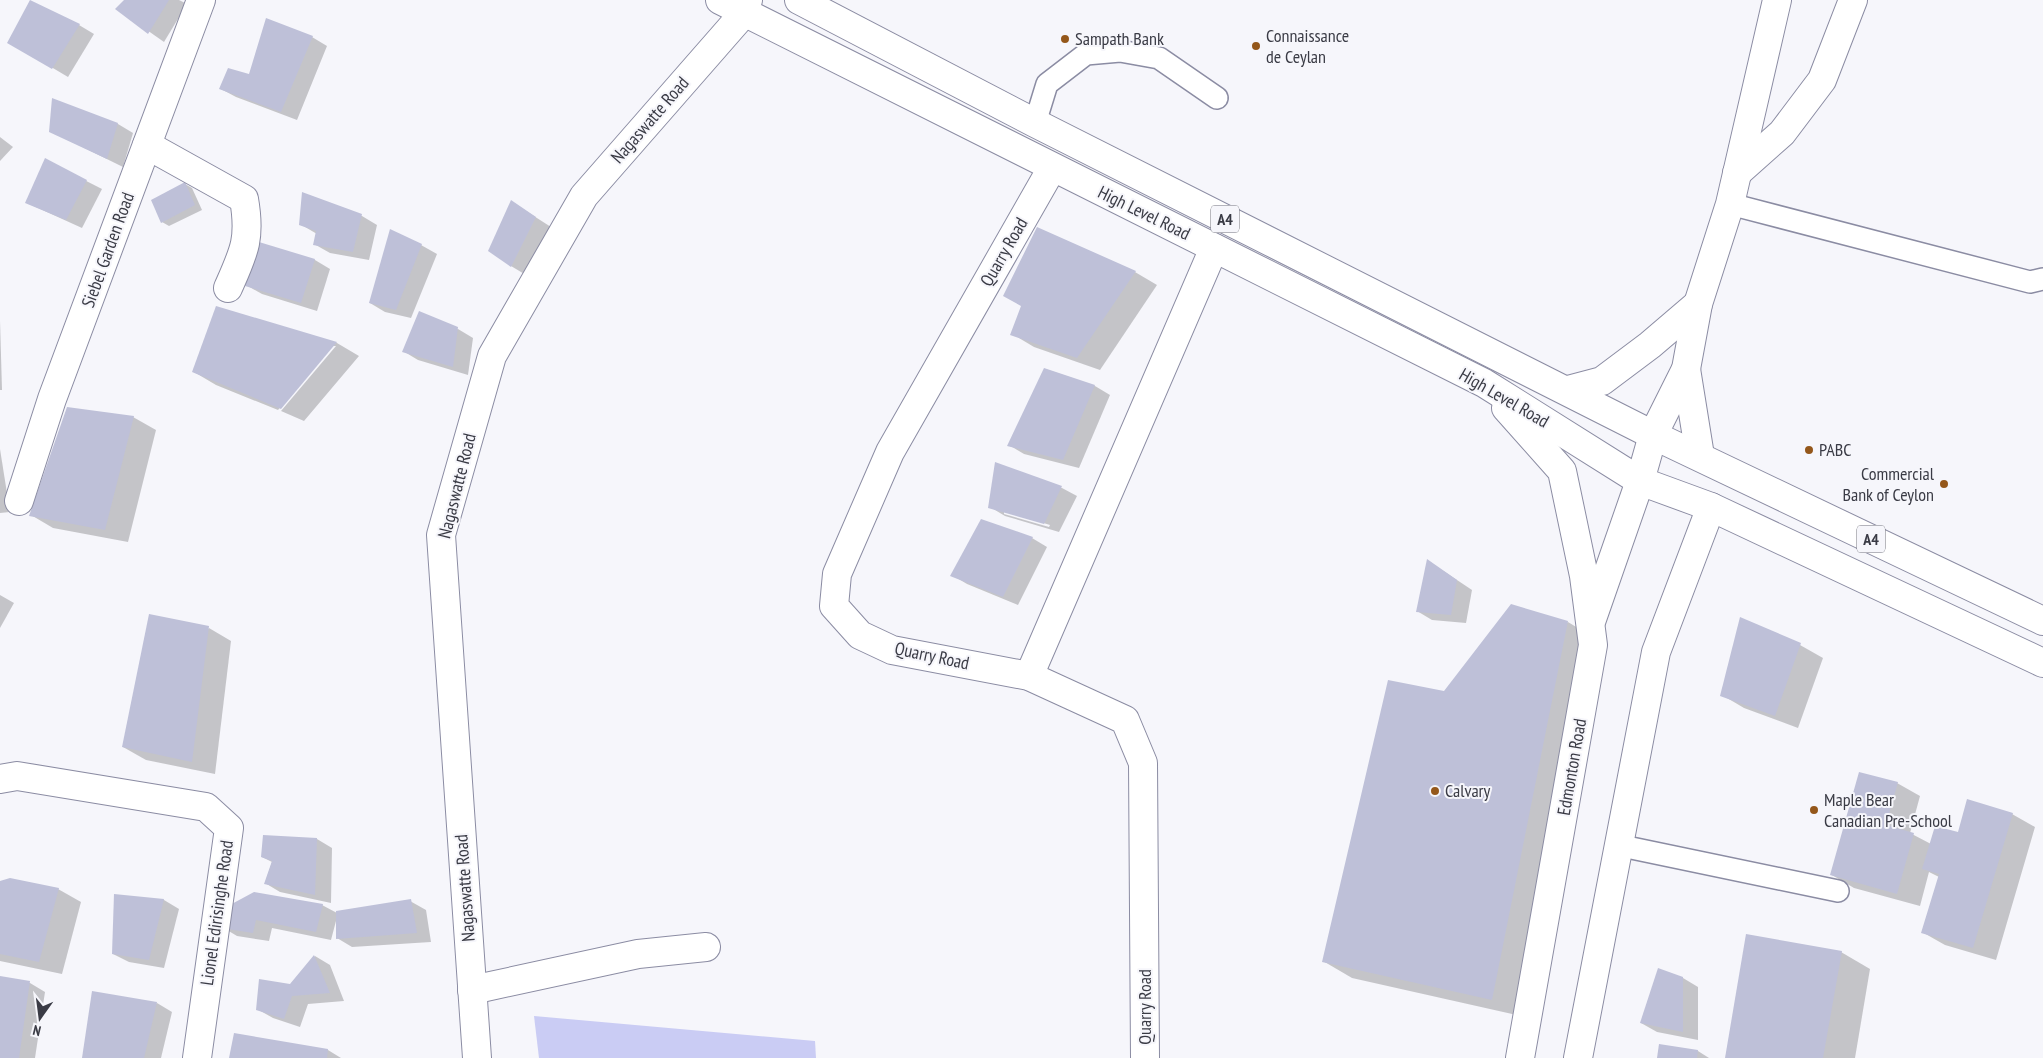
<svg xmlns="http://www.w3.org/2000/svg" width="2043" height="1058" font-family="'PT Sans Narrow',sans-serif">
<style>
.green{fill:#caccf4}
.shadow{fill:#0003;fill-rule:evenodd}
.building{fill:#bec0d8}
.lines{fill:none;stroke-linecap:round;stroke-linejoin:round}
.service-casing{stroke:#8b8ca3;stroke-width:24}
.minor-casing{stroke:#8b8ca3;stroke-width:30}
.secondary-casing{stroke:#8b8ca3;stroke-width:30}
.trunk-casing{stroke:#8b8ca3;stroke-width:30}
.service{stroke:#fff;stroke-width:21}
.minor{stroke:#fff;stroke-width:28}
.secondary{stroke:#fff;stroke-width:28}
.trunk{stroke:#fff;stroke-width:28}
.poi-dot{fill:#94571a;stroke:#f6f6fb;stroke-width:2}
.labels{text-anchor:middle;stroke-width:4;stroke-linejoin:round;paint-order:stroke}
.shield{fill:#f6f6fb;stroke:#72737c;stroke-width:1}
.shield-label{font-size:16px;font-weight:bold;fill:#3a3b45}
.poi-label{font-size:18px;fill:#3a3b45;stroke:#f6f6fb;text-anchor:start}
.street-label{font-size:18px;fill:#3a3b45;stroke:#f6f6fb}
</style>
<rect width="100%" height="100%" fill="#f6f6fb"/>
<polygon class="green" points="534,1016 815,1041 816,1058 539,1058"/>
<g class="shadow">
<polygon points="125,0 179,0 187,4 164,42 117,9"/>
<polygon points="79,25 94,34 68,77 9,42"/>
<polygon points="312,37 327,46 297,120 236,97 221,89 250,75"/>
<polygon points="53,100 118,124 133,133 123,167 50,131"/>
<polygon points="0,137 13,147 0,161"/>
<polygon points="45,160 102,189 82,228 27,203"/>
<polygon points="185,184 192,188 202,210 169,226 162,222"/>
<polygon points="304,194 362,216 377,225 369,260 330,253 314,244 317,234 300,224"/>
<polygon points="512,202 551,227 526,275 511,266"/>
<polygon points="260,244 315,260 330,269 317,311 262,294 246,285"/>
<polygon points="421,245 437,254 411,318 385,312 370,303"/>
<polygon points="1135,272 1157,285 1100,370 1034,347 1012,334"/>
<polygon points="217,308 337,343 359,356 304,421 281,411 336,346 332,346 278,410 216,385 194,372"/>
<polygon points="0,320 2,390 0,390"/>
<polygon points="458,329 473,338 468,375 418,360 403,351"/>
<polygon points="1045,369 1095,386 1110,395 1079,468 1024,454 1009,445"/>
<polygon points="133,417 156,430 128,542 53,528 31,515"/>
<polygon points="0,449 10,512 0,513"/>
<path d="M996,464L1062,488L1077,496L1059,532L1005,516L990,507ZM1004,511L1050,525L1049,527L1004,514Z"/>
<polygon points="1032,538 1047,547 1018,605 967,584 952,575"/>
<polygon points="1442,570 1472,590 1466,623 1432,620 1417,611"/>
<polygon points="0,595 14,603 0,628"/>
<polygon points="1568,622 1596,639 1521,1016 1352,978 1323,961 1444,692"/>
<polygon points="209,628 231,641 215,774 146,760 123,747"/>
<polygon points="1800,645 1823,658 1798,728 1744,708 1722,695"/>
<polygon points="1897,783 1920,796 1910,833 1931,844 2012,814 2035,827 1996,960 1945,945 1922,932 1939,877 1929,872 1920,906 1854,888 1832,875"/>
<polygon points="317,839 332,848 331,903 280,892 265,883 272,862 262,857"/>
<polygon points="0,882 58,889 81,902 62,974 0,961"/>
<polygon points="115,895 164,900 179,909 164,968 129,962 113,954"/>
<polygon points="410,901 426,910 431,942 352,947 337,938 336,921 331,940 272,928 269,941 237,936 222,927 322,905 337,913"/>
<polygon points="1841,952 1870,969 1855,1058 1726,1058"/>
<polygon points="315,956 330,965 344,1001 308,1004 300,1027 273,1018 257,1009 290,985"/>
<polygon points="0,978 30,983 45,992 35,1058 0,1058"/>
<polygon points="1683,978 1698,987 1698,1040 1657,1032 1641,1023"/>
<polygon points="157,1003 172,1012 161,1058 83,1058"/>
<polygon points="328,1050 341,1058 230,1058"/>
<polygon points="1698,1051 1709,1058 1658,1058"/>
</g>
<g class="building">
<polygon points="30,0 80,24 52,69 7,43"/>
<polygon points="124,0 169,0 148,34 115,9"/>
<polygon points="266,18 313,36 281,112 219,89 228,68 249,74"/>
<polygon points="52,98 118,123 107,159 49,132"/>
<polygon points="45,158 87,180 66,220 25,203"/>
<polygon points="185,182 195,205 161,223 151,200"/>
<polygon points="302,192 362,214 353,252 313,245 316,231 299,225"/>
<polygon points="511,200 536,217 511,267 488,251"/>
<polygon points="1037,227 1136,271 1077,358 1010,335 1021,306 1003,296"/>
<polygon points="390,229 422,244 396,310 369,303"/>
<polygon points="259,242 315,259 301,303 245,286"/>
<polygon points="216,306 337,342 281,409 192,372"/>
<polygon points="419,311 458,327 453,367 402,352"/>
<polygon points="1044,368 1095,385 1063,460 1007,446"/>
<polygon points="67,407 134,416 105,530 29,516"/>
<polygon points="995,462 1062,486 1044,524 988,508"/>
<polygon points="981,519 1033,537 1003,597 950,576"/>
<polygon points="1427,559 1457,580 1451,615 1416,612"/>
<polygon points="1511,604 1568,621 1492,1000 1322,962 1388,680 1444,691"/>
<polygon points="149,614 209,626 192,762 122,747"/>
<polygon points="1740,617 1801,643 1775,716 1720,696"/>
<polygon points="1859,772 1898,782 1886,825 1914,833 1897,894 1830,875"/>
<polygon points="1967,799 2013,813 1973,948 1921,933 1939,874 1922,869 1935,826 1958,832"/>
<polygon points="263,835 317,838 315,895 264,884 272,861 261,857"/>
<polygon points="10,878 59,888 39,962 0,954 0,881"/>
<polygon points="254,892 323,904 316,932 256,920 253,933 221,928 228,906"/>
<polygon points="114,894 164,899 149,960 112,954"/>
<polygon points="411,899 417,933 336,939 336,911"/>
<polygon points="1746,934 1842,951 1823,1058 1725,1058"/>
<polygon points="314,955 330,993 292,996 284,1019 256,1010 259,979 290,984"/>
<polygon points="1658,968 1683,977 1683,1032 1640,1023"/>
<polygon points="0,976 30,981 19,1058 0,1058"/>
<polygon points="92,991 157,1002 144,1058 82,1058"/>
<polygon points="234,1033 328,1049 327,1058 229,1058"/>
<polygon points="1659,1044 1698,1050 1697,1058 1657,1058"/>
</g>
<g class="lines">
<defs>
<g id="service">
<polyline points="1035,123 1047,84 1086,54 1120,51 1159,58 1217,98"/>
<polyline points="1730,204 2030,282 2043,279"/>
<polyline points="1617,845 1838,891"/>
</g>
<g id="minor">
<path d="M147,145L244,199C251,239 244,252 228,288"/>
<polyline points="1052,168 890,452 837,574 834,606 860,635 892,650 1029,676 1125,720 1143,763 1145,1058"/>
<polyline points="19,501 52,399 201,0"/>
<polyline points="1029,676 1214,248"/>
<polyline points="0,779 17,776 206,807 229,828 197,1058"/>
<polyline points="472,990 638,954 706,947"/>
<polyline points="477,1058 441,535 492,356 584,196 744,13 748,0"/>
</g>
<g id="secondary">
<polyline points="1737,173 1782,133 1822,80 1853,0"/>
<polyline points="1686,369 1700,456"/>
<polyline points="1653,435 1686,369 1698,304 1730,204 1777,0"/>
</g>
<g id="trunk">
<polyline points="720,0 1484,383 1640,481 1711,507 2043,663"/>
<polyline points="799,0 1035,123 1653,435 2043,621"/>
<polyline points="1568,390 1602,381 1650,345 1698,304"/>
<polyline points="1506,408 1562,471 1584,576 1593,645 1520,1058"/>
<polyline points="1592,619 1640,481 1653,435"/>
<polyline points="1578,1058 1656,652 1711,507"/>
</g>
</defs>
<use href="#service" class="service-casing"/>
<use href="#minor" class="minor-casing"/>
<use href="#secondary" class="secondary-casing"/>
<use href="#trunk" class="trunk-casing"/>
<use href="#service" class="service"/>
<use href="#minor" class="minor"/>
<use href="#secondary" class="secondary"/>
<use href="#trunk" class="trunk"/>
</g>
<g class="poi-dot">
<circle cx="1065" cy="39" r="5"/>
<circle cx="1256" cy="46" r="5"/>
<circle cx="1809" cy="450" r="5"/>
<circle cx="1944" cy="484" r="5"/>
<circle cx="1435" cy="791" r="5"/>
<circle cx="1814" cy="810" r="5"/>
</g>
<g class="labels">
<g class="shield">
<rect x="1211" y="205.5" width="28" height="27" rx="4"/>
<rect x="1857" y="525.5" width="28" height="27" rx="4"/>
</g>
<g class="shield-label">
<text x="1225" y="225">A4</text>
<text x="1871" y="545">A4</text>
</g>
<g class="poi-label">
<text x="1266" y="42">Connaissance<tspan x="1266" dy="21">de Ceylan</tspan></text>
<text x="1075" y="45">Sampath Bank</text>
<text x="1819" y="456">PABC</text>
<text x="1934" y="480" text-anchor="end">Commercial<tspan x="1934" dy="21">Bank of Ceylon</tspan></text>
<text x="1445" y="797">Calvary</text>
<text x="1824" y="806">Maple Bear<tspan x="1824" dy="21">Canadian Pre-School</tspan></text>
</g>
<g class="street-label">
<text transform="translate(650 120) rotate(-49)" y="6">Nagaswatte Road</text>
<text transform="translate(1144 213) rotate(26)" y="6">High Level Road</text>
<text transform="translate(108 250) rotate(-70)" y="6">Siebel Garden Road</text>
<text transform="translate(1004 252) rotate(-60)" y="6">Quarry Road</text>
<text transform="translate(1504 398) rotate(30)" y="6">High Level Road</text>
<text transform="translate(457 486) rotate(-76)" y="6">Nagaswatte Road</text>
<text transform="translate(932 656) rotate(12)" y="6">Quarry Road</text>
<text transform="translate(1572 767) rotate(-80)" y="6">Edmonton Road</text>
<text transform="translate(465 888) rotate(-94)" y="6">Nagaswatte Road</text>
<text transform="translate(217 913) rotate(-82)" y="6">Lionel Edirisinghe Road</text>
<text transform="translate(1145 1007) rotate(-90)" y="6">Quarry Road</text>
</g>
</g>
<g transform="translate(40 1018) rotate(194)" stroke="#f6f6fb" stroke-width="4" paint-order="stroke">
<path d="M0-4L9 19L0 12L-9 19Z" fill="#3a3b45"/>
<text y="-8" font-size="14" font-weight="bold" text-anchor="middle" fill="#3a3b45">N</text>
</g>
</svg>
